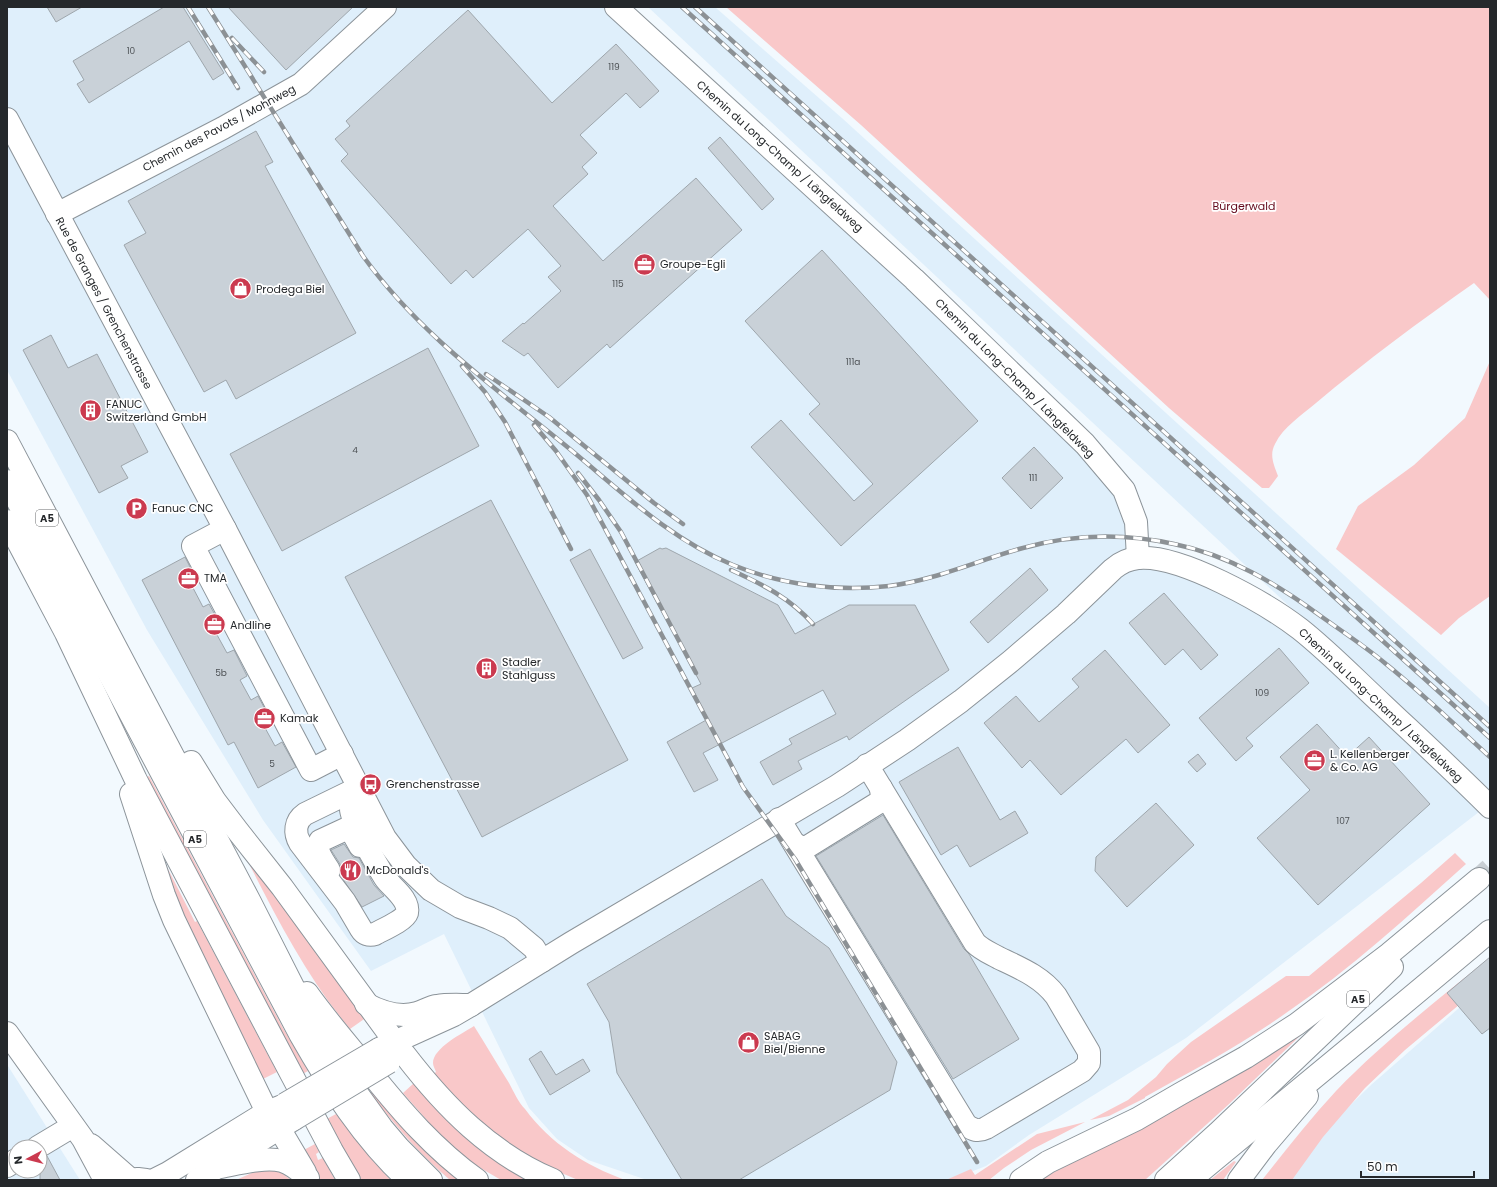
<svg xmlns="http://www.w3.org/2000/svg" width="1497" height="1187" font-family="Poppins,sans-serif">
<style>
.built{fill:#dfeffb;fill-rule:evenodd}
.green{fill:#f9c8c9}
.building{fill:#c9d1d8;stroke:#9ea6ac}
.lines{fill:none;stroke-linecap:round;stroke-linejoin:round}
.highway-tunnel{stroke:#c9cfd4;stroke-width:22;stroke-dasharray:22 11;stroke-linecap:butt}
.minor-casing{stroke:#8c949a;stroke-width:24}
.major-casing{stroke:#8c949a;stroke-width:24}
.highway-casing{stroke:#8c949a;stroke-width:24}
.minor{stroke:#fff;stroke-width:22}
.major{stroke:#fff;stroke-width:22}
.highway{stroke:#fff;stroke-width:22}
.rail-casing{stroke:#8c9195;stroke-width:4.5}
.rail{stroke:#fff;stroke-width:3;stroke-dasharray:9;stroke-linecap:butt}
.major-bridge-casing{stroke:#8c949a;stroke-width:24;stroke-linecap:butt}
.major-bridge{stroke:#fff;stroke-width:22}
.labels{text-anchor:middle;stroke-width:3.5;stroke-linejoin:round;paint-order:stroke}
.number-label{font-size:9px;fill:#4e5256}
.shield{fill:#fff;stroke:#66686b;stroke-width:1}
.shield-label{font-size:10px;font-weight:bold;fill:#25282b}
.street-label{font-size:11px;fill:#25282b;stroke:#fff}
.park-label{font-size:11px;fill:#640a1d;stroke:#fff}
.poi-label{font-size:11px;fill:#25282b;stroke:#fff;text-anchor:start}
</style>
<rect width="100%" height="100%" fill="#f2f9fe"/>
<g class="built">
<polygon points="7,7 616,7 1124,490 1138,558 1249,596 1488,805 1186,1038 1029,1135 986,1166 950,1180 647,1180 588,1160 557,1139 529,1108 444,934 371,971 263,820 147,630 7,370"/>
<polygon points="648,7 715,7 843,119 1490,708 1490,794"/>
<polygon points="1490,981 1490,1180 1284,1180 1324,1131 1371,1085"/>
<path d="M7,1064L8,1066L80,1180H7ZM16,1147H40V1171H16Z"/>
</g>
<g class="green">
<path d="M726,7H1490V300L1474,283C1420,321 1366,361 1316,403C1302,415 1283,427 1275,444C1269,455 1274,465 1278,476L1269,488H1262L1169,408L861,125Z"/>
<polygon points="1490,361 1490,596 1459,618 1441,635 1336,549 1358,506 1414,465 1465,418"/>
<polygon points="149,776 283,1028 308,1071 299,1076 143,779"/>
<path d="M1455,853L1466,864C1408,916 1351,969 1286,1013C1241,1045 1193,1070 1145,1097V1098L1109,1116L1090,1120L1128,1100L1156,1077L1167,1064L1191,1042L1286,976H1309L1421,883Z"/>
<path d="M244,854L367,1017L350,1029C305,975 276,916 244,854Z"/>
<polygon points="166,865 195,922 197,921 277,1072 261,1080 177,901"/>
<path d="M1490,957V979L1405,1050L1365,1088L1323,1137L1292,1180H1262C1286,1150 1310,1119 1336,1091C1383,1042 1438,1000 1490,957Z"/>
<path d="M474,1026C486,1045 497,1064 509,1083C514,1092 518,1102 525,1109C551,1144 585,1165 625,1180H578L552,1169L516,1150L483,1126L432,1075L436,1072C435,1069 433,1066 433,1063C433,1048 463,1033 474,1026Z"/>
<polygon points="1304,1032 1228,1105 1145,1180 1040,1180"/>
<polygon points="414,1083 442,1115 535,1180 501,1180 472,1163 455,1150 439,1134 403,1093"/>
<path d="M377,1089L466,1180H450C419,1154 394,1124 370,1093Z"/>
<polygon points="336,1114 374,1162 391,1180 356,1180 323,1121"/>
<polygon points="1085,1122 1031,1150 1004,1168 989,1180 946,1180 971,1169 975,1175 1037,1134"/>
<polygon points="315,1144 319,1152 316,1154 318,1160 323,1158 335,1180 317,1180 300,1152"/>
<polygon points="1234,1161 1236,1162 1223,1180 1210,1180"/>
<polygon points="271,1170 282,1173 291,1180 236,1180 254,1172"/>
</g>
<g class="building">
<polygon points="47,7 82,7 56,22"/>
<polygon points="164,7 183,7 224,73 213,80 189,41 89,103 77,84 84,80 73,61"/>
<polygon points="228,7 353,7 286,70"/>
<polygon points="468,10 552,103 616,44 659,91 640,108 626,93 580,135 597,153 582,167 588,174 553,206 603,261 696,178 742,230 610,348 607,344 558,388 528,353 524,356 502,341 523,323 524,324 561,291 548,277 561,266 528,229 473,278 466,270 451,284 341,161 348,154 335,139 350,126 346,121"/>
<polygon points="256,131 273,162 265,166 356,333 236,399 226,380 204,392 124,245 146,233 128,201"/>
<polygon points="720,137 774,199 762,210 708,148"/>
<polygon points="822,250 978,421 841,546 751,447 781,420 854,501 873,484 809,414 820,404 745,321"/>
<polygon points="51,335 68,368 97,354 148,452 121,466 128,478 99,493 23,350"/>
<polygon points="428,348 479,446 282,551 230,454"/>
<polygon points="1034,447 1063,478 1031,509 1002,478"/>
<polygon points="491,500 628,760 482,837 345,577"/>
<polygon points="660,548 662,549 666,548 778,605 795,634 849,605 915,605 949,670 849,740 847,736 798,761 802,769 773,785 760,762 792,744 789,739 836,714 823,690 703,753 718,780 694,792 667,742 708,719 692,688 701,684 635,562"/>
<polygon points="590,549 643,648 623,659 570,560"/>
<polygon points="185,557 198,583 192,586 203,607 209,604 223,629 216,633 227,653 234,650 247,676 240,680 251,700 258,696 272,722 264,726 275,746 282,742 296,767 258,788 234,742 228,745 142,580"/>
<polygon points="1030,568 1048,590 988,643 970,622"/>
<polygon points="1164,593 1218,655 1201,670 1183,649 1165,665 1129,623"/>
<polygon points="1279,648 1309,683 1246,738 1253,746 1236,761 1199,718"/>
<polygon points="1105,650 1170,725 1138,753 1126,739 1061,795 1030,760 1022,768 984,723 1016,696 1039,722 1079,687 1072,679"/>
<polygon points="1317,724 1347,757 1369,737 1430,804 1318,905 1257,838 1310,790 1280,757"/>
<polygon points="958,747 1000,820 1015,811 1028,833 970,867 957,845 941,855 899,782"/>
<polygon points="1198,754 1206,764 1197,772 1188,762"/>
<polygon points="1156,803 1194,845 1127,907 1095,871 1096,857"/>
<polygon points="883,815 964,949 969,954 1019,1039 953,1079 816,856"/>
<polygon points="344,844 353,857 359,858 374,885 384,896 362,907 340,875 341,869 340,864 331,850"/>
<polygon points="762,879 786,916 829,948 897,1062 890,1090 739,1180 682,1180 617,1073 609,1022 587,984"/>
<polygon points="1490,957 1490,1028 1482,1034 1447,993"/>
<polygon points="541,1051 556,1075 583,1059 590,1071 550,1095 529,1059"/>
<polygon points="47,1156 60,1180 40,1180 40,1159"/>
</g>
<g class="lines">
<polyline class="highway-tunnel" points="1479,879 1490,869"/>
<defs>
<g id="minor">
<polyline points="616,7 914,279 1085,444 1124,490 1136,522 1138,558"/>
<polyline points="7,119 225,529 385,838 406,866 431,890 460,907 489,918 510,928 534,948 542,961"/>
<polyline points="57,214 223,128 301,84 385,7"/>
<polyline points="225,529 193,546 311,770 342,754"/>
<path d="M363,792C359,797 352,803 351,809C350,819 378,867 385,878C391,887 410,899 407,913C405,920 382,930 375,934C369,936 364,934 361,929L345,902L300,843C294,833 295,821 305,814L348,793Z"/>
<path d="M779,819L966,1125C973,1130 978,1132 986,1128L1082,1071L1089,1063V1052L1056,996C1042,977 1020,968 999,958C990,953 982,950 975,943L867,765"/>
<polyline points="795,844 801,847 807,847 878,803 882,798 881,788"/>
<path d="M329,870C324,862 314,850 320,841L348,828L351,830L360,846"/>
<polyline points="7,1033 83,1139 105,1180"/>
<polyline points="91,1145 131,1180"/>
<polyline points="38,1147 73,1126"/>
<polyline points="7,1166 16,1160"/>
</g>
<g id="major">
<path d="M379,1049L454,1015L471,1005L571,943L837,786L907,740L961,701L1011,661L1066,614L1113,569C1120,563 1128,559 1138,558C1180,554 1266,603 1300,629C1329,652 1355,679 1382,704C1418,738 1455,772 1490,807"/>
<polyline points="130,1180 138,1179 146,1180"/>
<polyline points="154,1180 168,1173 267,1112 285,1105"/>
<polyline points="197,1180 294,1119"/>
</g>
<g id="highway">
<polyline points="7,441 250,902 317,1034 330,1056 382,1128 399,1148 431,1180"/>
<path d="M7,481L300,1034C329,1085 364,1140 408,1180"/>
<polyline points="7,521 66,633 136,780 332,1151 349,1180"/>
<polyline points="191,762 215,801 237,830 282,887 395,1042"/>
<polyline points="131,794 164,895 174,920 267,1112"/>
<path d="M307,993C327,1021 349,1046 370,1072C402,1112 435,1150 477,1180"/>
<path d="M366,1004C381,1012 400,1018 417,1013C424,1011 430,1007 437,1006C448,1004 460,1005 471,1005"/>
<path d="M405,1055C445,1107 491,1154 553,1180"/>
<polyline points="279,1128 305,1172"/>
<path d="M215,1168C234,1165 264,1156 282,1161C292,1164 300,1171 308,1178"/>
<polyline points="1021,1180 1048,1162 1137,1119 1180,1094 1246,1057 1297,1024 1389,954 1479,879"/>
<polyline points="1166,1180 1218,1133 1392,967"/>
<path d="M1190,1180C1290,1097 1391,1015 1490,931"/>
<polyline points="1239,1180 1266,1144 1307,1096"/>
</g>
</defs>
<use href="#minor" class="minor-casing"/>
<use href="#major" class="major-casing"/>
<use href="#highway" class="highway-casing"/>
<use href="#minor" class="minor"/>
<use href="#major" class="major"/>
<use href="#highway" class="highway"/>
<defs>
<g id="rail">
<polyline points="188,7 238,88"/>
<path d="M208,7L363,256C419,334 498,390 571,450C622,492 671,540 733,565C782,585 837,592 889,586C936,580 978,560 1023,548C1073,534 1124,533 1174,544C1229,555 1277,584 1322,617C1343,632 1366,647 1386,664C1422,693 1456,726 1490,757"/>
<polyline points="682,7 1490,738"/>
<polyline points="695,7 1490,727"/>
<polyline points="232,38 264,72"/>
<polyline points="462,366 485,392 505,422 571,549"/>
<polyline points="486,374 549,417 654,503 683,524"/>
<polyline points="534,425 556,451 587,495 743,787 795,859 977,1162"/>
<polyline points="578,473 599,500 621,532 696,673"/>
<path d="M731,570C762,584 790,598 813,624"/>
</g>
</defs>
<use href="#rail" class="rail-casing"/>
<use href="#rail" class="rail"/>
<defs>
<g id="major-bridge">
<polyline points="285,1104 379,1049"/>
<polyline points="294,1119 389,1062"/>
</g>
</defs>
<use href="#major-bridge" class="major-bridge-casing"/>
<use href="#major-bridge" class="major-bridge"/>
</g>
<defs>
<symbol id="office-disc" viewBox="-11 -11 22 22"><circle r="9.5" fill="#cb3a4f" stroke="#fff"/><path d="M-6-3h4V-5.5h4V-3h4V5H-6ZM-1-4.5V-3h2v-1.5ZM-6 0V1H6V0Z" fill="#fff"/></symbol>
<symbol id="shop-disc" viewBox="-11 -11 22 22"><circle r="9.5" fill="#cb3a4f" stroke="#fff"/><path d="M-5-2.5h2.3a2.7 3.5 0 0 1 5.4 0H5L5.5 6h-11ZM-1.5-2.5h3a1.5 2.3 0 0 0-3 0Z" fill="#fff"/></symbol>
<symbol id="building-disc" viewBox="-11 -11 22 22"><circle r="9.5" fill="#cb3a4f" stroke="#fff"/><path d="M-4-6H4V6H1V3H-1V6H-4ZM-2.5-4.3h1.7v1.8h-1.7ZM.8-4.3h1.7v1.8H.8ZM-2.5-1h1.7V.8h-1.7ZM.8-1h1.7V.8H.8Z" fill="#fff"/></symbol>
<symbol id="parking-disc" viewBox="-11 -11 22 22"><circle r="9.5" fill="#cb3a4f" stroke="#fff"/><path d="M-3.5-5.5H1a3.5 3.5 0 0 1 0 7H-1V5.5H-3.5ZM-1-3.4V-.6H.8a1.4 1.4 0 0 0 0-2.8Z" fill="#fff"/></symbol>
<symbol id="bus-disc" viewBox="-11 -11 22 22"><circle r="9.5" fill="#cb3a4f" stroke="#fff"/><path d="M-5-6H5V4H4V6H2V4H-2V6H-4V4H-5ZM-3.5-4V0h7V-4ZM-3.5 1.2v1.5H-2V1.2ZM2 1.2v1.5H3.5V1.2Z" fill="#fff"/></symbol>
<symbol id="restaurant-disc" viewBox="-11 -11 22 22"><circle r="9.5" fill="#cb3a4f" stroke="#fff"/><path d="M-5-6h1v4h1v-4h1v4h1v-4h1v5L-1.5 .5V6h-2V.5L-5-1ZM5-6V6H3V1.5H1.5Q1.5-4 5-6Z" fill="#fff"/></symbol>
</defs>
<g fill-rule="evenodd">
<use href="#office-disc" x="632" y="252" width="25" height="25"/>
<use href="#shop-disc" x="228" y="276" width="25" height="25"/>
<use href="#building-disc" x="78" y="398" width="25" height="25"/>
<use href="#parking-disc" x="124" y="496" width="25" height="25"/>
<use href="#office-disc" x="176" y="566" width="25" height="25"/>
<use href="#office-disc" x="202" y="612" width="25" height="25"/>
<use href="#building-disc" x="474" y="656" width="25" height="25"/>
<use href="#office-disc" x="252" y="706" width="25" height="25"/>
<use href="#office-disc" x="1302" y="748" width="25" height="25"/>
<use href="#bus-disc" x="358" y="772" width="25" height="25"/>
<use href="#restaurant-disc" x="338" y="858" width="25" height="25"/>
<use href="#shop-disc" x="736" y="1030" width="25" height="25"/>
</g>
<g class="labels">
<g class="number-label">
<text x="131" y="54">10</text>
<text x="614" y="70">119</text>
<text x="618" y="287">115</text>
<text x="853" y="365">111a</text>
<text x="355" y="453">4</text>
<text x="1033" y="481">111</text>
<text x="221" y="676">5b</text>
<text x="1262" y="696">109</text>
<text x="272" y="767">5</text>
<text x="1343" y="824">107</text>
</g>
<g class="shield">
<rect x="36" y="510" width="22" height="16" rx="3"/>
<rect x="184" y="831" width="22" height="16" rx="3"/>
<rect x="1347" y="991" width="22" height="16" rx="3"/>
</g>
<g class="shield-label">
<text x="47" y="522">A5</text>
<text x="195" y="843">A5</text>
<text x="1358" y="1003">A5</text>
</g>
<g class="street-label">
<text transform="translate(219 128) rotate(-28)" y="4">Chemin des Pavots / Mohnweg</text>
<text transform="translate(780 156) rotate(42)" y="4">Chemin du Long-Champ / Längfeldweg</text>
<text transform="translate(104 303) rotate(62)" y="4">Rue de Granges / Grenchenstrasse</text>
<text transform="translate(1015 378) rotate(45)" y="4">Chemin du Long-Champ / Längfeldweg</text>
<text transform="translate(1381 705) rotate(43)" y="4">Chemin du Long-Champ / Längfeldweg</text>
</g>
<g class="park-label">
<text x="1244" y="210">Bürgerwald</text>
</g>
<g class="poi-label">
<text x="660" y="268">Groupe-Egli</text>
<text x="256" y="293">Prodega Biel</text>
<text x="106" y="408">FANUC<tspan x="106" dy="13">Switzerland GmbH</tspan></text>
<text x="152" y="512">Fanuc CNC</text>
<text x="204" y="582">TMA</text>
<text x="230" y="629">Andline</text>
<text x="502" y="666">Stadler<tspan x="502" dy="13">Stahlguss</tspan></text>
<text x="280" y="722">Kamak</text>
<text x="1330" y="758">L. Kellenberger<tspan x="1330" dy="13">&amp; Co. AG</tspan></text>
<text x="386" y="788">Grenchenstrasse</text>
<text x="366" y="874">McDonald's</text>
<text x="764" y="1040">SABAG<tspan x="764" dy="13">Biel/Bienne</tspan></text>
</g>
</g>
<rect width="1497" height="1187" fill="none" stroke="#25282b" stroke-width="16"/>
<g transform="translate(28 1159) rotate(263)"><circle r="19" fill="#ffffff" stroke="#a8a9aa"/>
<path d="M0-3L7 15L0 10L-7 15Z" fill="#cb3a4f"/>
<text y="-6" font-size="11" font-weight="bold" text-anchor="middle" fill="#25282b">N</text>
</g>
<path d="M1361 1171v6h113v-6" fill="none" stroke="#25282b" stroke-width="2"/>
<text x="1367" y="1171" font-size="12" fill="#25282b" stroke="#ffffff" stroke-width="3" paint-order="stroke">50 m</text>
</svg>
